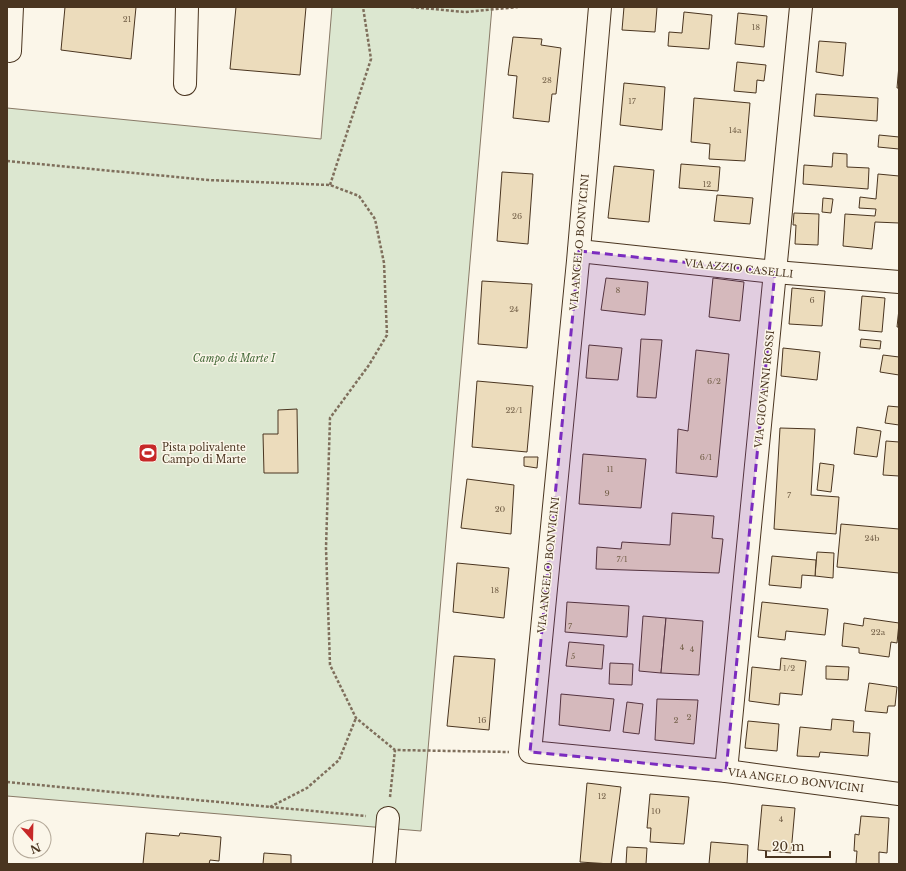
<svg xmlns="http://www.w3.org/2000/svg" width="906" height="871" font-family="'Libre Baskerville',serif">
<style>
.green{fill:#dce7d0;stroke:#887966}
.building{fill:#ecdcbc;stroke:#4a3520}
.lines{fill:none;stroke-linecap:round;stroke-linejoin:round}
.minor-casing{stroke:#4a3520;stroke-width:24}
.path{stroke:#7f6f5c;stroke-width:2.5;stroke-dasharray:3 2;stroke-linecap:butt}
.minor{stroke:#fbf6e9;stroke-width:22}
.marked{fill:#7b2cbf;fill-opacity:0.2;stroke:#7b2cbf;stroke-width:3;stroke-dasharray:8 5;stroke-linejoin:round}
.labels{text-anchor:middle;stroke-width:3;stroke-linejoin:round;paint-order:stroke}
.number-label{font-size:8px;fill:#725f47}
.street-label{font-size:10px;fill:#4a3520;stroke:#fbf6e9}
.park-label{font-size:10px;font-style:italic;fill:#436837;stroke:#fbf6e9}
.poi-label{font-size:10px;fill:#4a3520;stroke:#fbf6e9;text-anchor:start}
</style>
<rect width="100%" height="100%" fill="#fbf6e9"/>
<polygon class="green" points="332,7 492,7 421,831 7,796 7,108 321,139"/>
<g class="building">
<polygon points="65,7 136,7 131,59 61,50"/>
<polygon points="236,7 306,7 300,75 230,69"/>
<polygon points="624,7 657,7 655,32 622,30"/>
<polygon points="684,12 712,15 709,49 668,46 669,32 682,33"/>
<polygon points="738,13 767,16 764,47 735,44"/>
<polygon points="513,37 542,39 541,45 561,48 556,94 552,94 549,122 513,118 517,76 508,75"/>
<polygon points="819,41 846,43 843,76 816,72"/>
<polygon points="737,62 766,65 764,81 757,80 756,93 734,91"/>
<polygon points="899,65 899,88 897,88"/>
<polygon points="624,83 665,87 662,130 620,125"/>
<polygon points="816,94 878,98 877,121 814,116"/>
<polygon points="694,98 750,103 745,161 709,159 710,144 691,142"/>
<polygon points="879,135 899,137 899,149 878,147"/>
<polygon points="833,153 847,154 847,167 869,168 868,189 803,184 804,165 832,167"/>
<polygon points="681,164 720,167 718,191 679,188"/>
<polygon points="614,166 654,170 649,222 608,218"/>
<polygon points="502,172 533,174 528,244 497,241"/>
<polygon points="878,174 899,176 899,223 875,222 872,249 843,246 845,214 875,216 876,209 859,208 860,197 876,199"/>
<polygon points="717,195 753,198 750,224 714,221"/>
<polygon points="823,198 833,199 831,213 822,212"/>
<polygon points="794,213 819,214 818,245 795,244 796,225 793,225"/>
<polygon points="606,278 648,282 645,315 601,310"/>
<polygon points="713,278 744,282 740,321 709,317"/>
<polygon points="482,281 532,284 527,348 478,344"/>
<polygon points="792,288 825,291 822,326 789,324"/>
<polygon points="862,296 885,298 882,332 859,330"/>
<polygon points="899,309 899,327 897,327"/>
<polygon points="641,339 662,340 656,398 637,397"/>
<polygon points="861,339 881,341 880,349 860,347"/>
<polygon points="589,345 622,348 618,380 586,378"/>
<polygon points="783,348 820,352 817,380 781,376"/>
<polygon points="696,350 729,354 717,477 676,473 678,429 688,431"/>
<polygon points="883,355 899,357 899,375 880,372"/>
<polygon points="477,381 533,386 527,452 472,447"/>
<polygon points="888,406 899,407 899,425 885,423"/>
<polygon points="297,409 298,473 264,473 263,434 278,434 278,410"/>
<polygon points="857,427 881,431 877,457 854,454"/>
<polygon points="780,428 815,429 811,495 839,497 836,534 774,529"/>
<polygon points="886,441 899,442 899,476 883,475"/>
<polygon points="583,454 646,459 641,508 579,504"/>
<polygon points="524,457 538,457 537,468 524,466"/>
<polygon points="820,463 834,465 831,492 817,490"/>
<polygon points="467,479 514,485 511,534 461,528"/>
<polygon points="672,513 714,516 712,538 723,539 719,573 596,569 597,547 621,549 622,542 670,545"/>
<polygon points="841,524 899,529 899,573 837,567"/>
<polygon points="817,552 834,553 833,578 815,576"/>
<polygon points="772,556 816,560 815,576 802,575 801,588 769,585"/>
<polygon points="457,563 509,568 504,618 453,612"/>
<polygon points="567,602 629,606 627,637 565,632"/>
<polygon points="762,602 828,609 825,635 786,631 785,640 758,637"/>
<polygon points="643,616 666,618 661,673 639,671"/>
<polygon points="666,618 703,621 699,675 661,673"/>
<polygon points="864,618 899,623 897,643 891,642 889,657 859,653 859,648 842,646 844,623 863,626"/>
<polygon points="569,642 604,645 602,669 566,666"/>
<polygon points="454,656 495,659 489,730 447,726"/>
<polygon points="781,658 806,661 802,695 780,693 779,705 749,701 752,667 780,670"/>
<polygon points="610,663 633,664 632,685 609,684"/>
<polygon points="826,666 849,667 848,680 826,679"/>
<polygon points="869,683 897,687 895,706 888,706 887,713 865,711"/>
<polygon points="561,694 614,699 610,731 559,725"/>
<polygon points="657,699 698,700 694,744 655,740"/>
<polygon points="627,702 643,704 639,734 623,732"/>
<polygon points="832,719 854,721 853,732 870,733 868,756 820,752 819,757 797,756 800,727 831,730"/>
<polygon points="748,721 779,724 777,751 745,748"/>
<polygon points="587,783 621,787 611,864 580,862"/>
<polygon points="650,794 689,797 684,844 650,842 651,828 647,828"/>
<polygon points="762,805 795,808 791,853 758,850"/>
<polygon points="861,816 889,818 887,853 879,852 879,864 856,864 857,851 854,851 855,834 859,835"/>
<polygon points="146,833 179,836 180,833 221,837 219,861 210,860 209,864 143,864"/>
<polygon points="711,842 748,845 747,864 709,864"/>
<polygon points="627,847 647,848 646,864 626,864"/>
<polygon points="264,853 291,855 291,864 263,864"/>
</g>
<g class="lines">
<defs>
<g id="minor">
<polyline points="600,7 578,261 530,752 726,771 899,794"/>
<polyline points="10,51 12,7"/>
<polyline points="185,84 187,7"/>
<polyline points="579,251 775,272 899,282"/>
<polyline points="726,771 801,7"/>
<polyline points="384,864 388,818"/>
</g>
</defs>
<use href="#minor" class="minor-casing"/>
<g class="path">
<polyline points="411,7 465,12 518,7"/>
<polyline points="7,161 208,180 330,185 359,196 375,219 384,263 387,335 369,365 330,418 326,548 330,665 356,718 395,750 509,752"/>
<polyline points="330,185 371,59 363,7"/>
<polyline points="7,782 366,816"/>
<polyline points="390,797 395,750"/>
<polyline points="270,807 307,788 339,760 356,718"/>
</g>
<use href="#minor" class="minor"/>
</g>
<path class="marked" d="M579,251L775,272L726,771L530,752Z"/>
<defs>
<symbol id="stadium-square" viewBox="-11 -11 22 22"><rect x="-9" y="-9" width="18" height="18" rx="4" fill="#c62828" stroke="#fbf6e9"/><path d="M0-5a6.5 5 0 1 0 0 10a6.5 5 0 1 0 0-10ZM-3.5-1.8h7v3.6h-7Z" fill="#fff"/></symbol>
</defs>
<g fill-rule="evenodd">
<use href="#stadium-square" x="137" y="442" width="22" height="22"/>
</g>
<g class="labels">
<g class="number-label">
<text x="127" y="22">21</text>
<text x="756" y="30">18</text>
<text x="547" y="83">28</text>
<text x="632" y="104">17</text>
<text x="735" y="133">14a</text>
<text x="707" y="187">12</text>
<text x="517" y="219">26</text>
<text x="618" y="293">8</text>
<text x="812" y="303">6</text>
<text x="514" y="312">24</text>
<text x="714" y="384">6/2</text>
<text x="514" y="413">22/1</text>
<text x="706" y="460">6/1</text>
<text x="610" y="472">11</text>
<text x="607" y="496">9</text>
<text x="789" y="498">7</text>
<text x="500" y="512">20</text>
<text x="872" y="541">24b</text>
<text x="622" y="562">7/1</text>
<text x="495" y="593">18</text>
<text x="570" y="629">7</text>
<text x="878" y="635">22a</text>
<text x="682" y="650">4</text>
<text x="692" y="652">4</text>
<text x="573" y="659">5</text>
<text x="789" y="671">1/2</text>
<text x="689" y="720">2</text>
<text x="482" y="723">16</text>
<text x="676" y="723">2</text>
<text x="602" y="799">12</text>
<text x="656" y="814">10</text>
<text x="781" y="822">4</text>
</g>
<g class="street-label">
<text transform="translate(579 242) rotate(-85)" y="4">VIA ANGELO BONVICINI</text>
<text transform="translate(739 268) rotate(6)" y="4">VIA AZZIO CASELLI</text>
<text transform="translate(764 389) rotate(-84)" y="4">VIA GIOVANNI ROSSI</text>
<text transform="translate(548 565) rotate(-84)" y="4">VIA ANGELO BONVICINI</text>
<text transform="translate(796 780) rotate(7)" y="4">VIA ANGELO BONVICINI</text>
</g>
<g class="park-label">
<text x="234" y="362">Campo di Marte I</text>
</g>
<g class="poi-label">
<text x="162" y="451">Pista polivalente<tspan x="162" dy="12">Campo di Marte</tspan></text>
</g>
</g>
<rect width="906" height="871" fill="none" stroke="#4a3520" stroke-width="16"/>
<g transform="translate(32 839) rotate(160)"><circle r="19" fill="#fbf6e9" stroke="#b4a999"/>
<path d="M0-3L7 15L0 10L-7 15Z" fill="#c62828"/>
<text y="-6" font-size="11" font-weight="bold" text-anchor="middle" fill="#4a3520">N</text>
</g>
<path d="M766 851v6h64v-6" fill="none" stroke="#4a3520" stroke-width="2"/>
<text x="772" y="851" font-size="12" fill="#4a3520" stroke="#fbf6e9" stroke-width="3" paint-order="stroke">20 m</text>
</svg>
